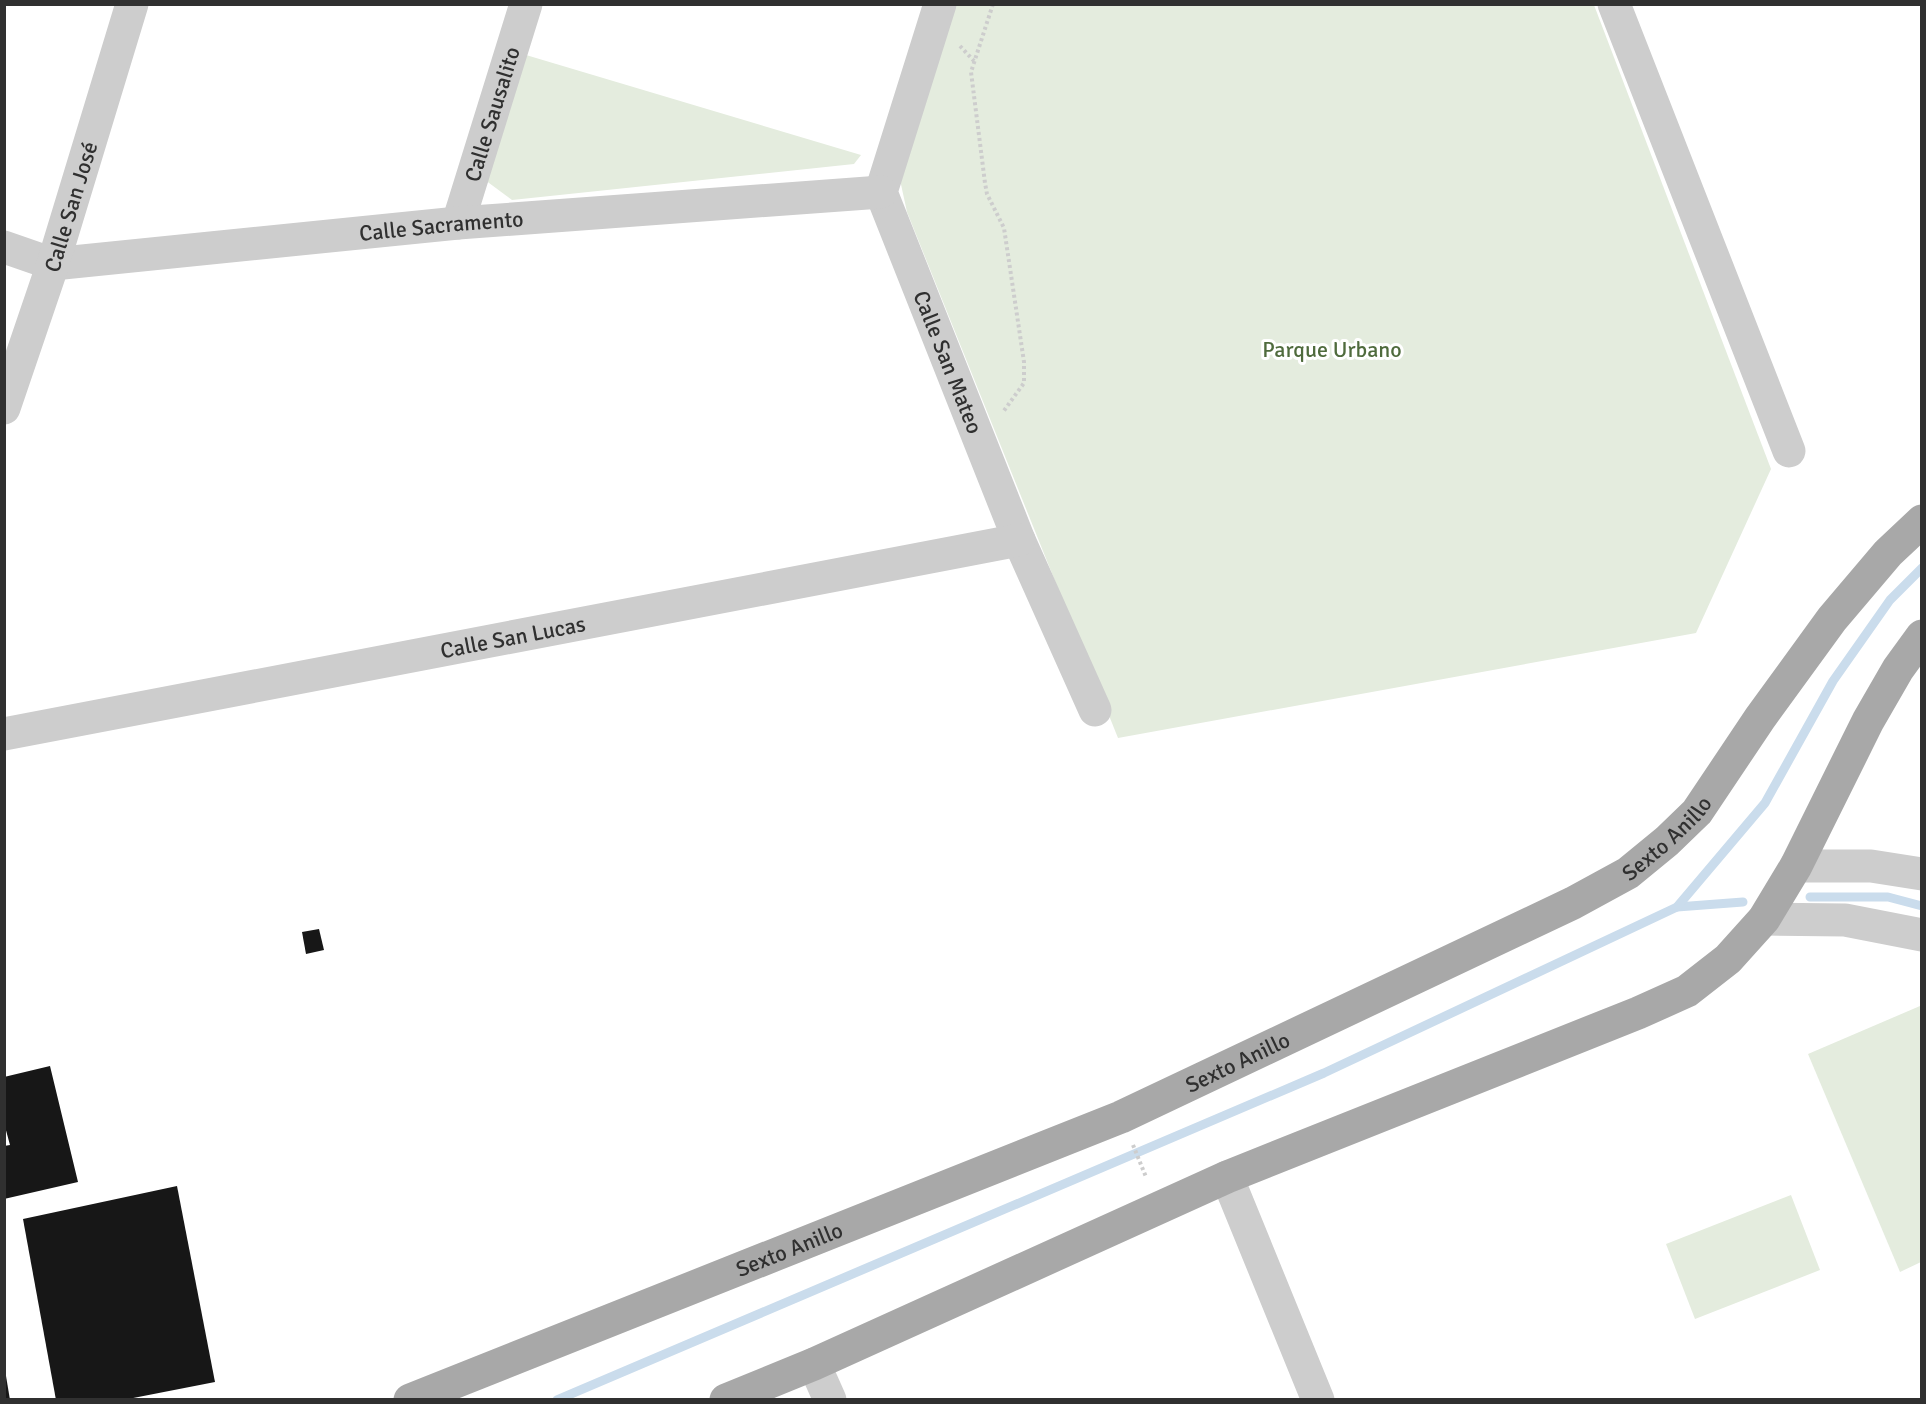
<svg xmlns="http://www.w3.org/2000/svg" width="1926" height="1404" font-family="Signika,sans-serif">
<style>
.green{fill:#e4ecde}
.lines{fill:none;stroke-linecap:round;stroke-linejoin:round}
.stream{stroke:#cadcec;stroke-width:9}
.building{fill:#171717}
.path{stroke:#cdcdcd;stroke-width:4;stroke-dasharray:3 3;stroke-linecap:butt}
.minor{stroke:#cdcdcd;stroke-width:33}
.major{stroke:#a8a8a8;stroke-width:33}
.labels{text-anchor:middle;stroke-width:6;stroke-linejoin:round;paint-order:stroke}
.street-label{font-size:22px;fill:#303030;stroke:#fff}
.park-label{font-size:22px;fill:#4f6b3d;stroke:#fff}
</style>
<rect width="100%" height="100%" fill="#fff"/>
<g class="green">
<polygon points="956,5 1594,5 1771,469 1696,633 1118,738 907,212 897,166"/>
<polygon points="526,55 861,155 854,164 512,200 485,180"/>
<polygon points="1920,1006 1921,1262 1900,1272 1808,1054"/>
<polygon points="1791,1195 1820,1270 1695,1319 1666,1244"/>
</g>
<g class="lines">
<g class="stream">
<polyline points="1810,897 1888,897 1922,906"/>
<polyline points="1677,907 1743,902"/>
<polyline points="557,1400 1324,1073 1677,907 1765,803 1833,681 1890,600 1922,568"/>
</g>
</g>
<g class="building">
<polygon points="319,929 324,950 306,954 302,932"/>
<polygon points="50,1066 78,1182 4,1199 4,1146 10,1145 4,1123 4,1077"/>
<polygon points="177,1186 215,1382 123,1400 56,1400 23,1219"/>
<polygon points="4,1376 6,1376 10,1400 4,1400"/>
</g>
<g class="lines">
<g class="path">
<polyline points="993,4 971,72 985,183 987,194 1004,228 1024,362 1024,383 1003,412"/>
<polyline points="960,46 974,61"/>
<polyline points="1133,1145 1146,1177"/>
</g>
<g class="minor">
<path id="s1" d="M940,4L881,192L1019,540L1095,710"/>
<polyline points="1614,4 1789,451"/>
<path id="s2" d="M458,223L526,4"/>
<path id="s3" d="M4,247L53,264L458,223L881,192"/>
<path id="s4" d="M4,408L53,264L132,4"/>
<path id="s5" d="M4,734L1019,540"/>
<polyline points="1796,866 1871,866 1922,874"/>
<polyline points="1764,919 1845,920 1922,935"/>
<polyline points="1227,1177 1318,1400"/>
<polyline points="814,1364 830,1400"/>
</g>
<g class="major">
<path id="s6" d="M410,1400L1121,1117L1573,903L1628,873L1667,841L1697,812L1760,718L1832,619L1888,553L1922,521"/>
<polyline points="726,1400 814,1364 1227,1177 1638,1013 1687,991 1728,959 1764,919 1796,866 1868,721 1898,669 1922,636"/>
</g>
</g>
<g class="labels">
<g class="street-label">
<text dy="8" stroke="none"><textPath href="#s2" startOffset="114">Calle Sausalito</textPath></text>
<text dy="8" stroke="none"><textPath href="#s4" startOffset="212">Calle San José</textPath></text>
<text dy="8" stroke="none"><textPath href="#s3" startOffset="442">Calle Sacramento</textPath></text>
<text dy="8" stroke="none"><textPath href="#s1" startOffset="380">Calle San Mateo</textPath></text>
<text dy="8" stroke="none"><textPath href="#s5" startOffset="518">Calle San Lucas</textPath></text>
<text dy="8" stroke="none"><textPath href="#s6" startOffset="1380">Sexto Anillo</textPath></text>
<text dy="8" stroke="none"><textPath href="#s6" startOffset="894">Sexto Anillo</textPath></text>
<text dy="8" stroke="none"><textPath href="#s6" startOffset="408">Sexto Anillo</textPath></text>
</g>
<g class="park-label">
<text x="1332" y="357">Parque Urbano</text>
</g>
</g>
<rect width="1926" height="1404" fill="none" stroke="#303030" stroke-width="12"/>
</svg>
